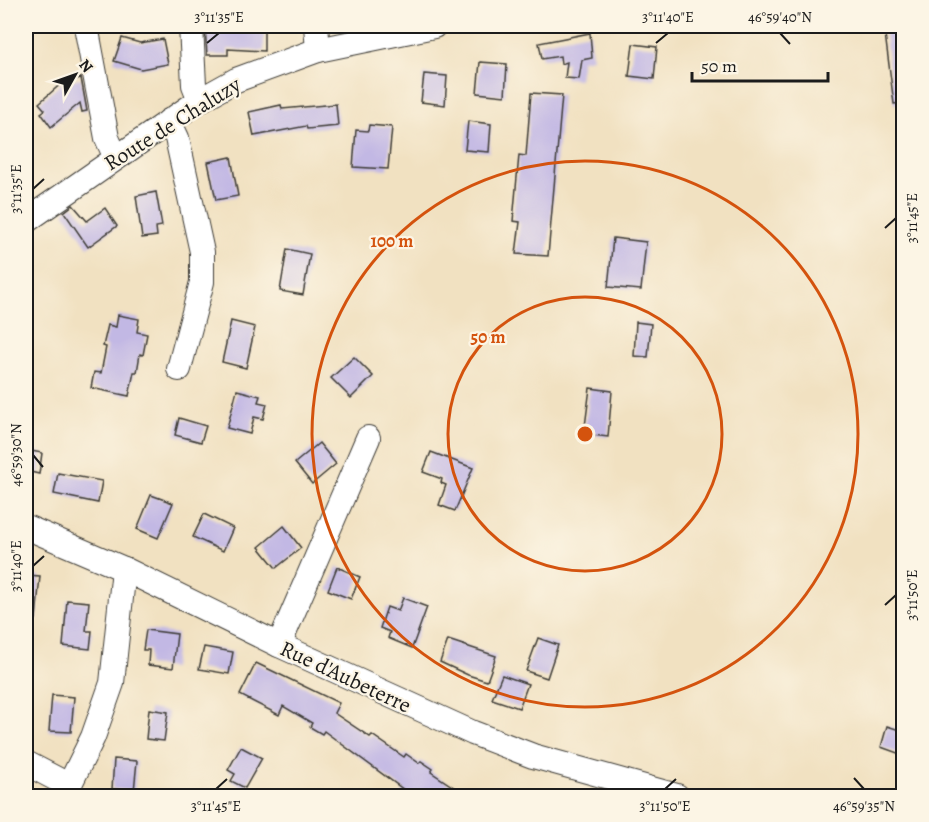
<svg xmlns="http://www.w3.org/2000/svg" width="929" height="822" font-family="Alegreya,serif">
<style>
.building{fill:#c2b8e4}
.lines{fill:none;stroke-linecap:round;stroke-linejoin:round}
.minor-casing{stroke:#3c3a35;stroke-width:26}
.minor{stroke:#fff;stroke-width:24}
.ticks{fill:none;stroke:#1c1c1c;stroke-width:2}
.ring{fill:none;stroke:#d4530e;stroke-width:3}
.labels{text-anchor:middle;stroke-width:4.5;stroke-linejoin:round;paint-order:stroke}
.street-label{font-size:22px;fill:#1c1c1c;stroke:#fcf5e5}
.centre{fill:#d4530e;stroke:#fcf5e5;stroke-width:3}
.ring-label{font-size:18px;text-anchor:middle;font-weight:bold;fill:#d4530e;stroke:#fcf5e5;stroke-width:4.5;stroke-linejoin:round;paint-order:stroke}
.neatline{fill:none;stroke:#1c1c1c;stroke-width:2}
.ticks-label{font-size:15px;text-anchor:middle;fill:#1c1c1c}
</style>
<rect width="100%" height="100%" fill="#fcf5e5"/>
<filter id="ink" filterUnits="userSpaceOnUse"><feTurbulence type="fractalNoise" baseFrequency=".0167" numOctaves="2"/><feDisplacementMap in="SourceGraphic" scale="12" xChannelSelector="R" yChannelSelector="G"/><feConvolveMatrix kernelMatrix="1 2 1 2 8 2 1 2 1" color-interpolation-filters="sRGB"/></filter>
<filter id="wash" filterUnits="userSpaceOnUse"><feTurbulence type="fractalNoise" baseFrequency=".008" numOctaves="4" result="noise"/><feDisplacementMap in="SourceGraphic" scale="24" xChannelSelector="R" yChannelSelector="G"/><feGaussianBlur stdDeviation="1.35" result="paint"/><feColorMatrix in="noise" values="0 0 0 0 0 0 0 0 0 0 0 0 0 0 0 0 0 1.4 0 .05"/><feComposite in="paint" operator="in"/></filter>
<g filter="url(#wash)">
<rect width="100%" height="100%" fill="#f1e1c1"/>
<g id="blocks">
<g class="building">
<polygon points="205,26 264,27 264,51 228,49 228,55 207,55"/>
<polygon points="884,26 903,26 903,103 894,104"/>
<polygon points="590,33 592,58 582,60 579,79 565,78 567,62 561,64 560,56 542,59 539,43"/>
<polygon points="122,38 140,43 163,39 168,64 141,69 114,61"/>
<polygon points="633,44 657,47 654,79 629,76"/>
<polygon points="480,62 507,64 505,96 477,93"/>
<polygon points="424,74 447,76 445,105 421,102"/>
<polygon points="81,78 87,111 82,112 80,103 51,127 41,113 45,110 39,103 63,82"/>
<polygon points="531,93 562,95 548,256 516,254 520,222 513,221 519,155 526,156"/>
<polygon points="336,104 338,126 307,129 306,126 254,136 249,112 281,105 282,109"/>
<polygon points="468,121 491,124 489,152 465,150"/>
<polygon points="369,125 392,127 388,169 353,167 356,130 368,131"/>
<polygon points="231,157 238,196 216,200 208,162"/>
<polygon points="156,192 162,226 156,227 157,236 142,238 136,196"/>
<polygon points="73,205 87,221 105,208 117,226 88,247 64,212"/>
<polygon points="613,238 646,242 641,290 608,287"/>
<polygon points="287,249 310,254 303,295 280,291"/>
<polygon points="118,315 139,319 137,332 147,334 143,355 140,354 137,372 134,372 129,396 91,388 94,372 101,373 106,347 103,346 108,325 116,327"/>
<polygon points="231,321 255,327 246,368 222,362"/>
<polygon points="636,322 651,324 648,357 634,356"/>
<polygon points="354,357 373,376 351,398 331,378"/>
<polygon points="590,388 612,391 608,437 584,434"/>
<polygon points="237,390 260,396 258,402 267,404 263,419 254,417 250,434 227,428"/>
<polygon points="179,418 206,426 201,442 175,435"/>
<polygon points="319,443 336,464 312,484 295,463"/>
<polygon points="26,450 42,453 39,474 26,471"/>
<polygon points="431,452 473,468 455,511 439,505 446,485 441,483 442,479 423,472"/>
<polygon points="58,473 102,481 98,503 54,494"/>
<polygon points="151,495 173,503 158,538 137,529"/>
<polygon points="204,514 233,528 223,551 193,537"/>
<polygon points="284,526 301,548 276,568 259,547"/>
<polygon points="337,567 360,577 351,599 328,590"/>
<polygon points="26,575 40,576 36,619 26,618"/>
<polygon points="403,598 427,607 412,648 388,638 390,632 380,628 387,607 398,611"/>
<polygon points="67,600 89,602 86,631 92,631 90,649 63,646"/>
<polygon points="146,630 177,634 173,668 148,665 149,650 143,650"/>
<polygon points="538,638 558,645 547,678 526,671"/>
<polygon points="448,640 496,656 487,681 468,675 440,662"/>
<polygon points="204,647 233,652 229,674 199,669"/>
<polygon points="256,663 339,703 334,713 370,737 372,735 404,757 406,754 419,763 421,761 433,769 431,772 467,796 400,796 404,790 324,731 322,734 310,727 312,723 283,706 279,715 240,695"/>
<polygon points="502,675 528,684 519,708 492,699"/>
<polygon points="52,695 74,697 71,732 49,731"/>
<polygon points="149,709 168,712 164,741 146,739"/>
<polygon points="887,726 903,731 903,755 881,747"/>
<polygon points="241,747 262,758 245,788 231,781 235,774 228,770"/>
<polygon points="114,759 137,761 134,791 112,789"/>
</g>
</g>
</g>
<g filter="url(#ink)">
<use href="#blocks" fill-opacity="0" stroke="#3c3a35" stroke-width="1.5"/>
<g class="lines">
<defs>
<g id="minor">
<polyline points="86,26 107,138 116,158"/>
<polyline points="191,26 194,85 200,100"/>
<polyline points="316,26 318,50"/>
<polyline points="169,121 177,138 202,252 202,282 179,369"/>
<polyline points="26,221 200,100 236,80 318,50 434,26"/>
<polyline points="26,527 124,569 279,645 473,733 533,756 677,796"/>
<polyline points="279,645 368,438"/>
<polyline points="26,763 70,786"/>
<polyline points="64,796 93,737 112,683 124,569"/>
</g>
</defs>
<use href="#minor" class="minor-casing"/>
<use href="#minor" class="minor"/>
</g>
</g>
<path class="ticks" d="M780,33L790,44M207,43L219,33M656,43L668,33M33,189L44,179M885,228L896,218M33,455L43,467M33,566L44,556M885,605L896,595M854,778L864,789M216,789L227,779M665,789L676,779"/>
<g class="ring">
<circle cx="585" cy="434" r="137"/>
<circle cx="585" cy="434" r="273"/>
</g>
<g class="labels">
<g class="street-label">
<text transform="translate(172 123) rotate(-32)" y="8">Route de Chaluzy</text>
<text transform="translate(346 676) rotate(25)" y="8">Rue d'Aubeterre</text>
</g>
</g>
<circle cx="585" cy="434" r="9" class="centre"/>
<g class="ring-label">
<text x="392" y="247">100 m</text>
<text x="488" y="343">50 m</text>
</g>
<rect width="929" height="822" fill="none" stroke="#fcf5e5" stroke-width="66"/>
<g transform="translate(75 75) rotate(50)" stroke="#fcf5e5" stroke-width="4.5" paint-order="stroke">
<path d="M0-4.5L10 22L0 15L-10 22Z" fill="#1c1c1c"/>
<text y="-9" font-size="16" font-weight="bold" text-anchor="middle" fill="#1c1c1c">N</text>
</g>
<path d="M692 72v9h136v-9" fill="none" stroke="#1c1c1c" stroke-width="3"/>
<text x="701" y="72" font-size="18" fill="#1c1c1c" stroke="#fcf5e5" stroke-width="4.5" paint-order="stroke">50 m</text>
<rect x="33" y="33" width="863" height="756" class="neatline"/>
<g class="ticks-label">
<text x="219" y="22">3°11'35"E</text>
<text x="668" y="22">3°11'40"E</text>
<text x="780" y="22">46°59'40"N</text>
<text transform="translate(16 189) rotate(-90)" y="5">3°11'35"E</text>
<text transform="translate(912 218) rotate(-90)" y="5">3°11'45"E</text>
<text transform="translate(16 455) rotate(-90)" y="5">46°59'30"N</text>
<text transform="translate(16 566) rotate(-90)" y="5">3°11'40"E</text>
<text transform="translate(912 595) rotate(-90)" y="5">3°11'50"E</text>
<text x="216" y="811">3°11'45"E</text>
<text x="665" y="811">3°11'50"E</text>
<text x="864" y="811">46°59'35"N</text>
</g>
</svg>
